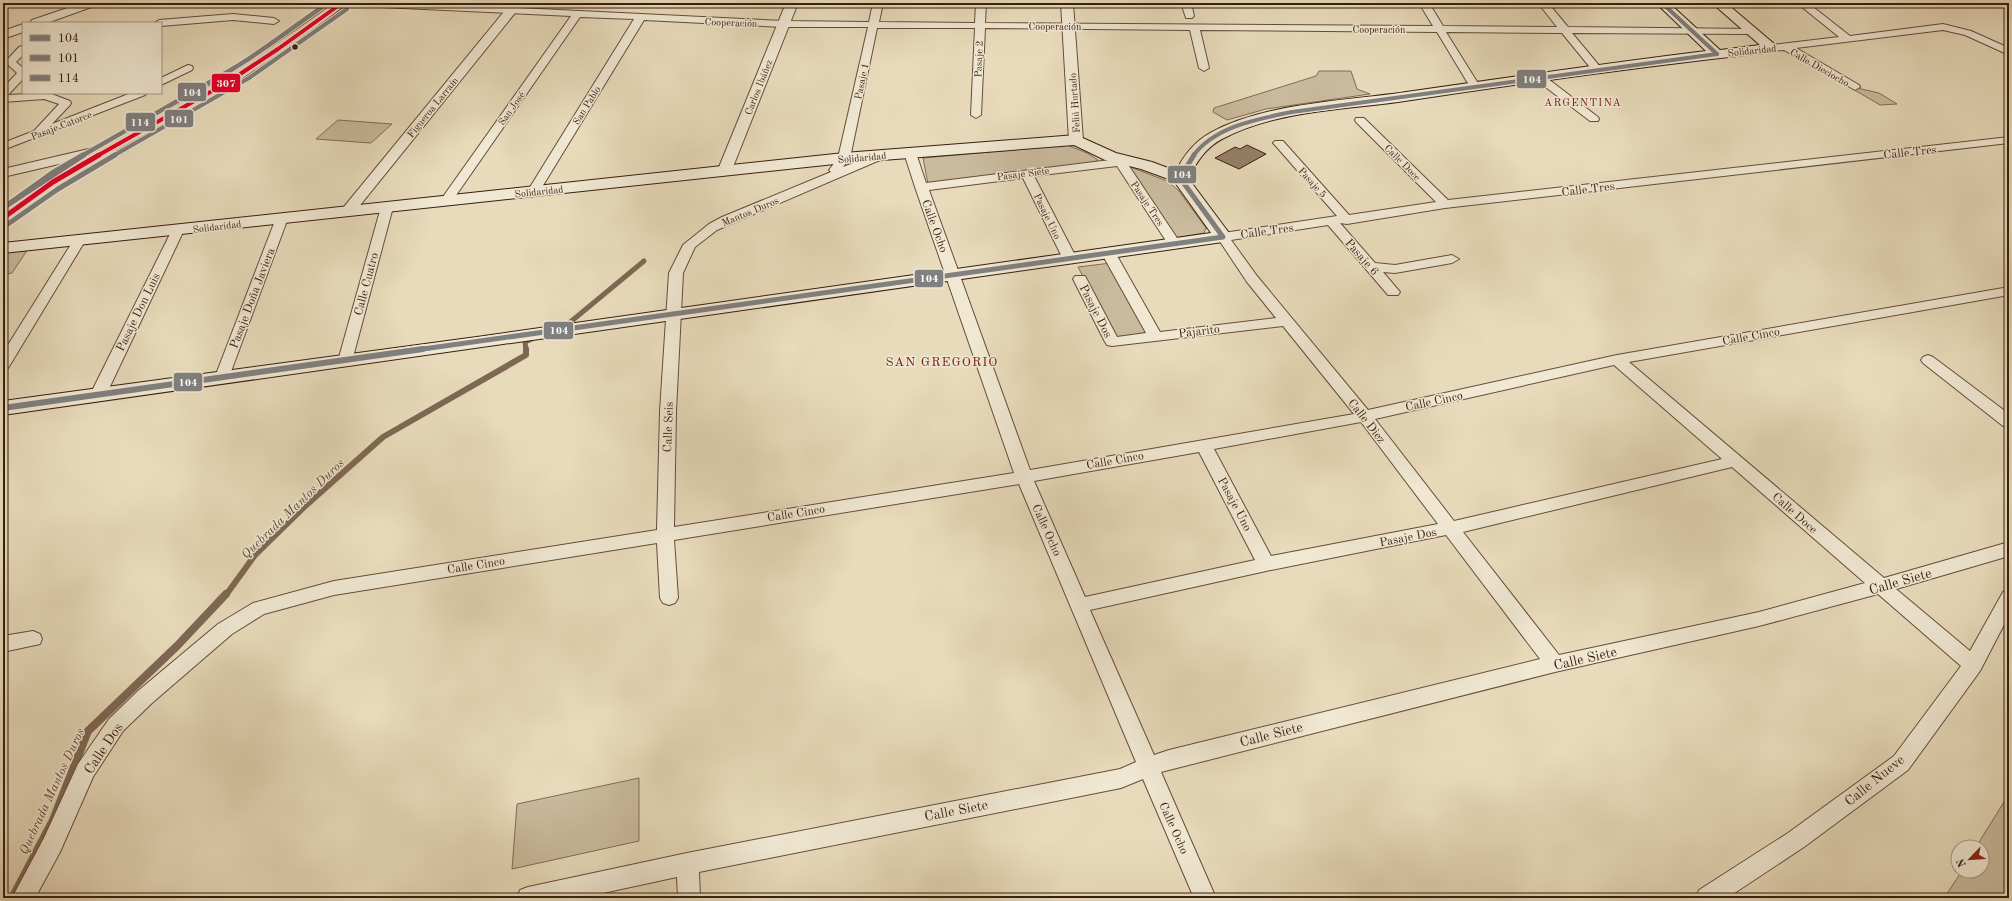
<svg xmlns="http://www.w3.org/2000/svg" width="2012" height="901" font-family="'Old Standard TT',serif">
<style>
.green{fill:#cabb9e;stroke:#826c57}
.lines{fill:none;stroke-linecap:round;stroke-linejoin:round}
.stream-far2{stroke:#7e6854;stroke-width:5}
.stream-far1{stroke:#7e6854;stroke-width:6}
.stream{stroke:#7e6854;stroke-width:8}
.building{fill:#948069;stroke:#391d10}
.minor-casing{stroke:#654c3b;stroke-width:2}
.tertiary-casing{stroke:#654c3b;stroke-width:2}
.secondary-casing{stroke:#391d10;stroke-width:2}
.primary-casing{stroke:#391d10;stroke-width:2}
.minor{fill:#f0e8d3;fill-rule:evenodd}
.tertiary{fill:#f0e8d3;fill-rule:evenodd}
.secondary{fill:#f0e8d3;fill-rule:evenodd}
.primary{fill:#e8dbbb;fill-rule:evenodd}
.bus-1-far2-casing{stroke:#f0e8d3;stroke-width:6}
.bus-1-far1-casing{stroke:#f0e8d3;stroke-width:8}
.bus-1-casing{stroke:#f0e8d3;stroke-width:9}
.bus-2-far1-casing{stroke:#f0e8d3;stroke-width:6}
.bus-2-casing{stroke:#f0e8d3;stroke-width:8}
.bus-3-far1-casing{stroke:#f0e8d3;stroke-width:6}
.bus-3-casing{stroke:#f0e8d3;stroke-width:8}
.bus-4-far1-casing{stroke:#f0e8d3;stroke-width:6}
.bus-4-casing{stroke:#f0e8d3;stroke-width:8}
.bus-1-far2{stroke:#808080;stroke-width:4}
.bus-1-far1{stroke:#808080;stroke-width:5}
.bus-1{stroke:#808080;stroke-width:6}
.bus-2-far1{stroke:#808080;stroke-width:4}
.bus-2{stroke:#808080;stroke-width:5}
.bus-3-far1{stroke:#808080;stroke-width:4}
.bus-3{stroke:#808080;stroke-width:5}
.bus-4-far1{stroke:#e4002b;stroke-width:4}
.bus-4{stroke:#e4002b;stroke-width:5}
.bus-dot{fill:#391d10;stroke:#f0e8d3;stroke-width:1.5}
.labels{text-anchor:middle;stroke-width:3;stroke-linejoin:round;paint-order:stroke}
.far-street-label{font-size:10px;fill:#391d10;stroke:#f0e8d3}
.far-neighbourhood-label{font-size:11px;letter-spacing:1px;fill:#7a1f14;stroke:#f0e8d3}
.street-label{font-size:12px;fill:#391d10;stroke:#f0e8d3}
.neighbourhood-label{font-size:13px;letter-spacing:1px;fill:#7a1f14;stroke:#f0e8d3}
.water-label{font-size:13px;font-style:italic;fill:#614938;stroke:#f0e8d3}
.near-street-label{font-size:14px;fill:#391d10;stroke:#f0e8d3}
.line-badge{stroke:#f0e8d3;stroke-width:1.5}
.badge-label{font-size:11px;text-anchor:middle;font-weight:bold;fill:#fff}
</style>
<rect width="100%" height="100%" fill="#e8dbbb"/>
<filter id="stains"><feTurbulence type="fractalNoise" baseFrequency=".005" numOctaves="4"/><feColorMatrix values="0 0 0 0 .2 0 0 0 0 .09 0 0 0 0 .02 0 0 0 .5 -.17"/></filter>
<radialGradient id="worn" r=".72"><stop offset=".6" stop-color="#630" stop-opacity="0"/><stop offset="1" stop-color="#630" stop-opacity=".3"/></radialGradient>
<g class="green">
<polygon points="1319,71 1351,71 1357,89 1370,94 1266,109 1227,120 1213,112 1214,108 1316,76"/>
<polygon points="1857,88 1879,93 1897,104 1880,105 1853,89"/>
<polygon points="338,120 392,124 371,143 316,139"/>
<polygon points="1067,145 1087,153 1098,160 1092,163 928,184 923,158"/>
<polygon points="1128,166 1167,181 1179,191 1206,228 1204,233 1176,238"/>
<polygon points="28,249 12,273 3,275 3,253"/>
<polygon points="1111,263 1152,335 1116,340 1078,267"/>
<polygon points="639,778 639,841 512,869 517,804"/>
<polygon points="2009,794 2009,898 1944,898 1962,871 1982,871 1982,847 1976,847"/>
</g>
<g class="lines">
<g class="stream-far2">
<polyline points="561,327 568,324 644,261"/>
<polyline points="526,350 525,342 534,338"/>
</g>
<polyline class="stream-far1" points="226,595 255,555 303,508 383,437 526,355 526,349"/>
<polyline class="stream" points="12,898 53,820 88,731 177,646 226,594"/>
</g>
<polygon class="building" points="1247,145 1266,154 1239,169 1215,158 1235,147 1240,149"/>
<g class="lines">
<defs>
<g id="minor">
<polygon points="324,3 344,3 339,6 320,8 320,4"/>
<path d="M354,3H415L784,21L869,22L873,3H883L879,22L975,23L976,3H986L985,23L1433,26L1419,3H1429L1443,26L1557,27L1538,3H1548L1568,27L1753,29L1755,31L1753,33L1750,34L1572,33L1602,69L1597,72L1593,71L1562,33L1446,32L1479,85L1474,88L1469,85L1437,32L1200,30L1209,68L1204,71L1199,68L1190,30L985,28L981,115L976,118L971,115L975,28H877L850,158L843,167L883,152L887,153L889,155L887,157L717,230L695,247L683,273L676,411L674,527L1014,473L915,187L904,153L906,151H914L916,153L926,183L1126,158L1130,159L1132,161L1129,166L1181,244L1180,247H1170L1117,166L1034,176L1077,259L1070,263L1063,259L1023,178L929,190L1030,470L1354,414L1283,326L1112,346L1107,345L1105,342L1073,279L1075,276H1085L1117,337L1146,333L1102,254L1109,250L1116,254L1160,332L1276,318L1247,282L1217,237L1223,233L1337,216L1275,145L1273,143L1275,141H1283L1349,215L1436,202L1356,122L1355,120L1356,118H1364L1448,200L2009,137V143L1445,208L1347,224L1340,223L1375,263L1395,265L1452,255L1459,259L1452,263L1395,273L1383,272L1400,292L1398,295H1388L1328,225L1231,240L1257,276L1368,410L1617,355L2009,287V295L1629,362L1884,578L2009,542V556L1896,589L1970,651L2003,592L2009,590V615L1980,671L1908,770L1804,847L1727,898H1696L1699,890L1788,833L1894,756L1961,666L1878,594L1759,626L1555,672L1161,772L1216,898H1194L1143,779L1121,788L699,872L700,898H678L677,877L580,898H517L520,890L528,887L687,853L1120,769L1136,762L1019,484L674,540L678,598L675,603L669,605L663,603L660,598L657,543L334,595L264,614L232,634L152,703L123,731L93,777L60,852L35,898H12L44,838L78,764L109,719L138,691L218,624L253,603L334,581L657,530L660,411L669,273L683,245L709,224L722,217L831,172L829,170L838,158L868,27H784L644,20L539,192L533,196L529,195L527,192L634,19L580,17L450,204L446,205L440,201L571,16L359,6ZM1614,365L1722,459L1454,521L1375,419ZM1361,422L1438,524L1271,556L1214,449ZM1199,452L1255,560L1085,597L1034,481ZM1732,467L1865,583L1759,612L1559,655L1463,532ZM1446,535L1540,659L1169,750L1154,755L1090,610L1266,571Z"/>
<polygon points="1181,3 1191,3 1194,16 1192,18 1186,18"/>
<polygon points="1797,3 1808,3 1850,36 1943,24 1971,31 2009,48 2009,55 1965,35 1943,30 1796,48 1859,85 1860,87 1855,90 1784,50 1772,51 1767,48 1772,45 1839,37"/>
<polygon points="233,14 274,18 279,21 274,24 233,20 161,26 161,23 154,23 159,20"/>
<polygon points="23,46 23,55 16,62 23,68 23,79 8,95 49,93 70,101 71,103 70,105 52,124 131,93 146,93 145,95 3,150 3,143 34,131 59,104 44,99 3,102 3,88 17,73 5,62 19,47"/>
<polygon points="188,65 192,66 193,68 192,70 161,85 161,78"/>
<polygon points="1539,74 1543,75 1598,117 1599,119 1598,121 1590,121 1535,79 1534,77 1535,75"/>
<polygon points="387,203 393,207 352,361 350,364 340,364 338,361 381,207"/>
<polygon points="282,214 288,218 229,377 227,380 222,382 217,380 215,377 276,218"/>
<polygon points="178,226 184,230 106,395 103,399 98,400 93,399 90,395 172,230"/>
<polygon points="79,237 85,241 10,365 8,368 3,370 3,353 73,241"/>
<polygon points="1928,355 1933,357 2009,414 2009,427 2003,426 1923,363 1921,360 1923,357"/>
<polygon points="33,631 40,634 42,639 40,644 3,652 3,636"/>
</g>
<g id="tertiary">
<polygon points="82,3 99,3 97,5 47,23 30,23 32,20"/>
<polygon points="511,3 523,3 353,214 343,214 340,211 343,208"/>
<polygon points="786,3 798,3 731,172 729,175 719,175 717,172"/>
<polygon points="1061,3 1073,3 1083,140 1081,143 1071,143 1069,140"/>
<polygon points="23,24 23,32 3,39 3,31"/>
<polygon points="110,144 115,145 117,148 115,151 3,177 3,169"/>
</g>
<path id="secondary" d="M1656,3H1669L1720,50L1760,45L1712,3H1726L1779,48L1777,51L1772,52C1647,66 1522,83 1398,102C1340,110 1275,111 1222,139C1205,148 1197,162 1188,178L1232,237L1229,241L1223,242L3,415V401L484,336L1211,233L1174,181L1141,169L1105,160L1074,145L844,163L3,253V243L844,153L1076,135L1116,153L1152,162L1176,171C1184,155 1194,142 1210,133C1261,105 1335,101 1392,94C1497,79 1601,64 1706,51Z"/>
<path id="primary" d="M334,3H348L299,40L234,84L84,169L33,203L9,222L3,223V210C66,161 137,128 205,89C250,63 292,33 334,3Z"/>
</defs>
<use href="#minor" class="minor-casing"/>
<use href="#tertiary" class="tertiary-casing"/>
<use href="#secondary" class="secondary-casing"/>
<use href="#primary" class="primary-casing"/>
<use href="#minor" class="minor"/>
<use href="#tertiary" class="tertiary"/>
<use href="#secondary" class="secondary"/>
<use href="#primary" class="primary"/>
<defs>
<g id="bus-1-far2">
<polyline points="1662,3 1717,54"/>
<polyline points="82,156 249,59 327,3"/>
<path d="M1193,156C1215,126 1258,119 1292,112L1717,54"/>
</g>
<g id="bus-1-far1">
<polyline points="3,208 84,155"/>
<polyline points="416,350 1223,237 1180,178 1194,155"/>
</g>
<polyline id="bus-1" points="3,408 423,349"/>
<polyline id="bus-2-far1" points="113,156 249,78 347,9"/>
<polyline id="bus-2" points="8,224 58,189 115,155"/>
<polyline id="bus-3-far1" points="81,156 224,75 269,45 328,3"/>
<polyline id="bus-3" points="3,208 52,173 83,155"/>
<polyline id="bus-4-far1" points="97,156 228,82 278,49 342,3"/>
<polyline id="bus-4" points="3,218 53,182 99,155"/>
</defs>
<use href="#bus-1-far2" class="bus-1-far2-casing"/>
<use href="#bus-1-far1" class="bus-1-far1-casing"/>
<use href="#bus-1" class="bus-1-casing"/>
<use href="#bus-2-far1" class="bus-2-far1-casing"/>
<use href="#bus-2" class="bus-2-casing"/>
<use href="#bus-3-far1" class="bus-3-far1-casing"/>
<use href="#bus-3" class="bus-3-casing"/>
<use href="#bus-4-far1" class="bus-4-far1-casing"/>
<use href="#bus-4" class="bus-4-casing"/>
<use href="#bus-1-far2" class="bus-1-far2"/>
<use href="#bus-1-far1" class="bus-1-far1"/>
<use href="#bus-1" class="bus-1"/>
<use href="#bus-2-far1" class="bus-2-far1"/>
<use href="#bus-2" class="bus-2"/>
<use href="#bus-3-far1" class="bus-3-far1"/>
<use href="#bus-3" class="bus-3"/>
<use href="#bus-4-far1" class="bus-4-far1"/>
<use href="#bus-4" class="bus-4"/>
</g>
<circle class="bus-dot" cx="295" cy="47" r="3.5"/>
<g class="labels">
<g class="far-street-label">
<text transform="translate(731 22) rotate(2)" y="4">Cooperación</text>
<text x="1055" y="30">Cooperación</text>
<text x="1379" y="33">Cooperación</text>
<text transform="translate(1752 50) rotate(-6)" y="4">Solidaridad</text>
<text transform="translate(978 59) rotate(-88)" y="4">Pasaje 2</text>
<text transform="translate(1820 67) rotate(30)" y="4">Calle Dieciocho</text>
<text transform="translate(861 81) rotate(-78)" y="4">Pasaje 1</text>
<text transform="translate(758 87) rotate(-68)" y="4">Carlos Ibáñez</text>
<text transform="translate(1074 103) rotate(-94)" y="4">Feliú Hurtado</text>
<text transform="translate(586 105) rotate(-58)" y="4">San Pablo</text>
<text transform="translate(432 107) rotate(-51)" y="4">Figueroa Larraín</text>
<text transform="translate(511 108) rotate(-55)" y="4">San José</text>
<text transform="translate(61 125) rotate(-21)" y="4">Pasaje Catorce</text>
<text transform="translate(862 157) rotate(-5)" y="4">Solidaridad</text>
<text transform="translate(1403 162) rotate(45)" y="4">Calle Doce</text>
<text transform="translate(1023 173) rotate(-7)" y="4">Pasaje Siete</text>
<text transform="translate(1313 182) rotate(48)" y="4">Pasaje 5</text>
<text transform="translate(539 191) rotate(-6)" y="4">Solidaridad</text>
<text transform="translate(1148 203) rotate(56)" y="4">Pasaje Tres</text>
<text transform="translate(750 211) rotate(-23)" y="4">Mantos Duros</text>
<text transform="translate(1048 216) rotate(64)" y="4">Pasaje Uno</text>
<text transform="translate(217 226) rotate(-7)" y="4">Solidaridad</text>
</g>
<g class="far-neighbourhood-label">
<text x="1583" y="106">ARGENTINA</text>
</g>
<g class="street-label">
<text transform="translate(1910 152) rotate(-6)" y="4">Calle Tres</text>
<text transform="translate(1588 189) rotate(-7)" y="4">Calle Tres</text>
<text transform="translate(935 226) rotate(70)" y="4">Calle Ocho</text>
<text transform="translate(1267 231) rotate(-8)" y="4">Calle Tres</text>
<text transform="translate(1362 257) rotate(49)" y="4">Pasaje 6</text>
<text transform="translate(366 284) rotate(-75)" y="4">Calle Cuatro</text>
<text transform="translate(252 298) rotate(-69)" y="4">Pasaje Doña Javiera</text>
<text transform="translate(1096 311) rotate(63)" y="4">Pasaje Dos</text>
<text transform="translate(138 312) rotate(-64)" y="4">Pasaje Don Luis</text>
<text transform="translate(1199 331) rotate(-7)" y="4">Pajarito</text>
<text transform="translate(1751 336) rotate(-10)" y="4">Calle Cinco</text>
<text transform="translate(1434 401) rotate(-12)" y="4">Calle Cinco</text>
<text transform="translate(1367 421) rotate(52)" y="4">Calle Diez</text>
<text transform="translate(668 427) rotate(-88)" y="4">Calle Seis</text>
<text transform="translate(1115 460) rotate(-10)" y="4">Calle Cinco</text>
<text transform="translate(1235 504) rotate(62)" y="4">Pasaje Uno</text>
<text transform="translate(796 513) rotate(-9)" y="4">Calle Cinco</text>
<text transform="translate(1795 513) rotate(41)" y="4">Calle Doce</text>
<text transform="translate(1047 530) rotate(66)" y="4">Calle Ocho</text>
<text transform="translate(1408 537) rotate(-11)" y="4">Pasaje Dos</text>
<text transform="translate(476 565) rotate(-9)" y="4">Calle Cinco</text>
<text transform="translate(1174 828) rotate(66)" y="4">Calle Ocho</text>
</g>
<g class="neighbourhood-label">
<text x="942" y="366">SAN GREGORIO</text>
</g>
<g class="water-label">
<text transform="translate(292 508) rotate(-44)" y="5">Quebrada Mantos Duros</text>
<text transform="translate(51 791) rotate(-65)" y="5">Quebrada Mantos Duros</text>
</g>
<g class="near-street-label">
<text transform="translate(1900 581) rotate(-16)" y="5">Calle Siete</text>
<text transform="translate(1585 658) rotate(-13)" y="5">Calle Siete</text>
<text transform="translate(1271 734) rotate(-14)" y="5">Calle Siete</text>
<text transform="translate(103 748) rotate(-56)" y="5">Calle Dos</text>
<text transform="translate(1874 780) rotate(-39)" y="5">Calle Nueve</text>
<text transform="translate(956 810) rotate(-11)" y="5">Calle Siete</text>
</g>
</g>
<g class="line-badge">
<rect x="1516" y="69" width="31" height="20" rx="4" fill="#808080"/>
<rect x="211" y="73" width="30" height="20" rx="4" fill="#e4002b"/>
<rect x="177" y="82" width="30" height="20" rx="4" fill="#808080"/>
<rect x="164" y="109" width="30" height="19" rx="4" fill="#808080"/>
<rect x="125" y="112" width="31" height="20" rx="4" fill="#808080"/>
<rect x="1167" y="165" width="30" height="19" rx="4" fill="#808080"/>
<rect x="914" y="269" width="30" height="19" rx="4" fill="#808080"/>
<rect x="543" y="321" width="31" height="19" rx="4" fill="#808080"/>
<rect x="173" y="372" width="30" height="20" rx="4" fill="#808080"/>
</g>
<g class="badge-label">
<text x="1532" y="83">104</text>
<text x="226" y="87">307</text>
<text x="192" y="96">104</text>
<text x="179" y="123">101</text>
<text x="140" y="126">114</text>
<text x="1182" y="178">104</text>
<text x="929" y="282">104</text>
<text x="559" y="334">104</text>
<text x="188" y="386">104</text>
</g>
<rect width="2012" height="901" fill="none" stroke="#e8dbbb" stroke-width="16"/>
<rect x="4" y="4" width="2004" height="893" fill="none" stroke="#391d10" stroke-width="2"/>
<rect x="8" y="8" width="1996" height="885" fill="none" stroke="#391d10"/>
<rect x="22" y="22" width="140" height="72" fill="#f0e8d3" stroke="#a79785"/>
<rect x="30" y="35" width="20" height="6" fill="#808080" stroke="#a79785"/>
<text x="58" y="42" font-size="12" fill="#391d10">104</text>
<rect x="30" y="55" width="20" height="6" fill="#808080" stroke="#a79785"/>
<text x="58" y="62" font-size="12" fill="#391d10">101</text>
<rect x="30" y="75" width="20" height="6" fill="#808080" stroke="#a79785"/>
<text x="58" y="82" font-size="12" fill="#391d10">114</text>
<g transform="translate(1970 859) rotate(245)"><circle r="19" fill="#f0e8d3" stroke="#a79785"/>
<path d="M0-3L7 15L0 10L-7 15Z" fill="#8f2418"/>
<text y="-6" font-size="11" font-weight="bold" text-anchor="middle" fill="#391d10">N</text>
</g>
<rect width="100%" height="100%" filter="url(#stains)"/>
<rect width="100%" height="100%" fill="url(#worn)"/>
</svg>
